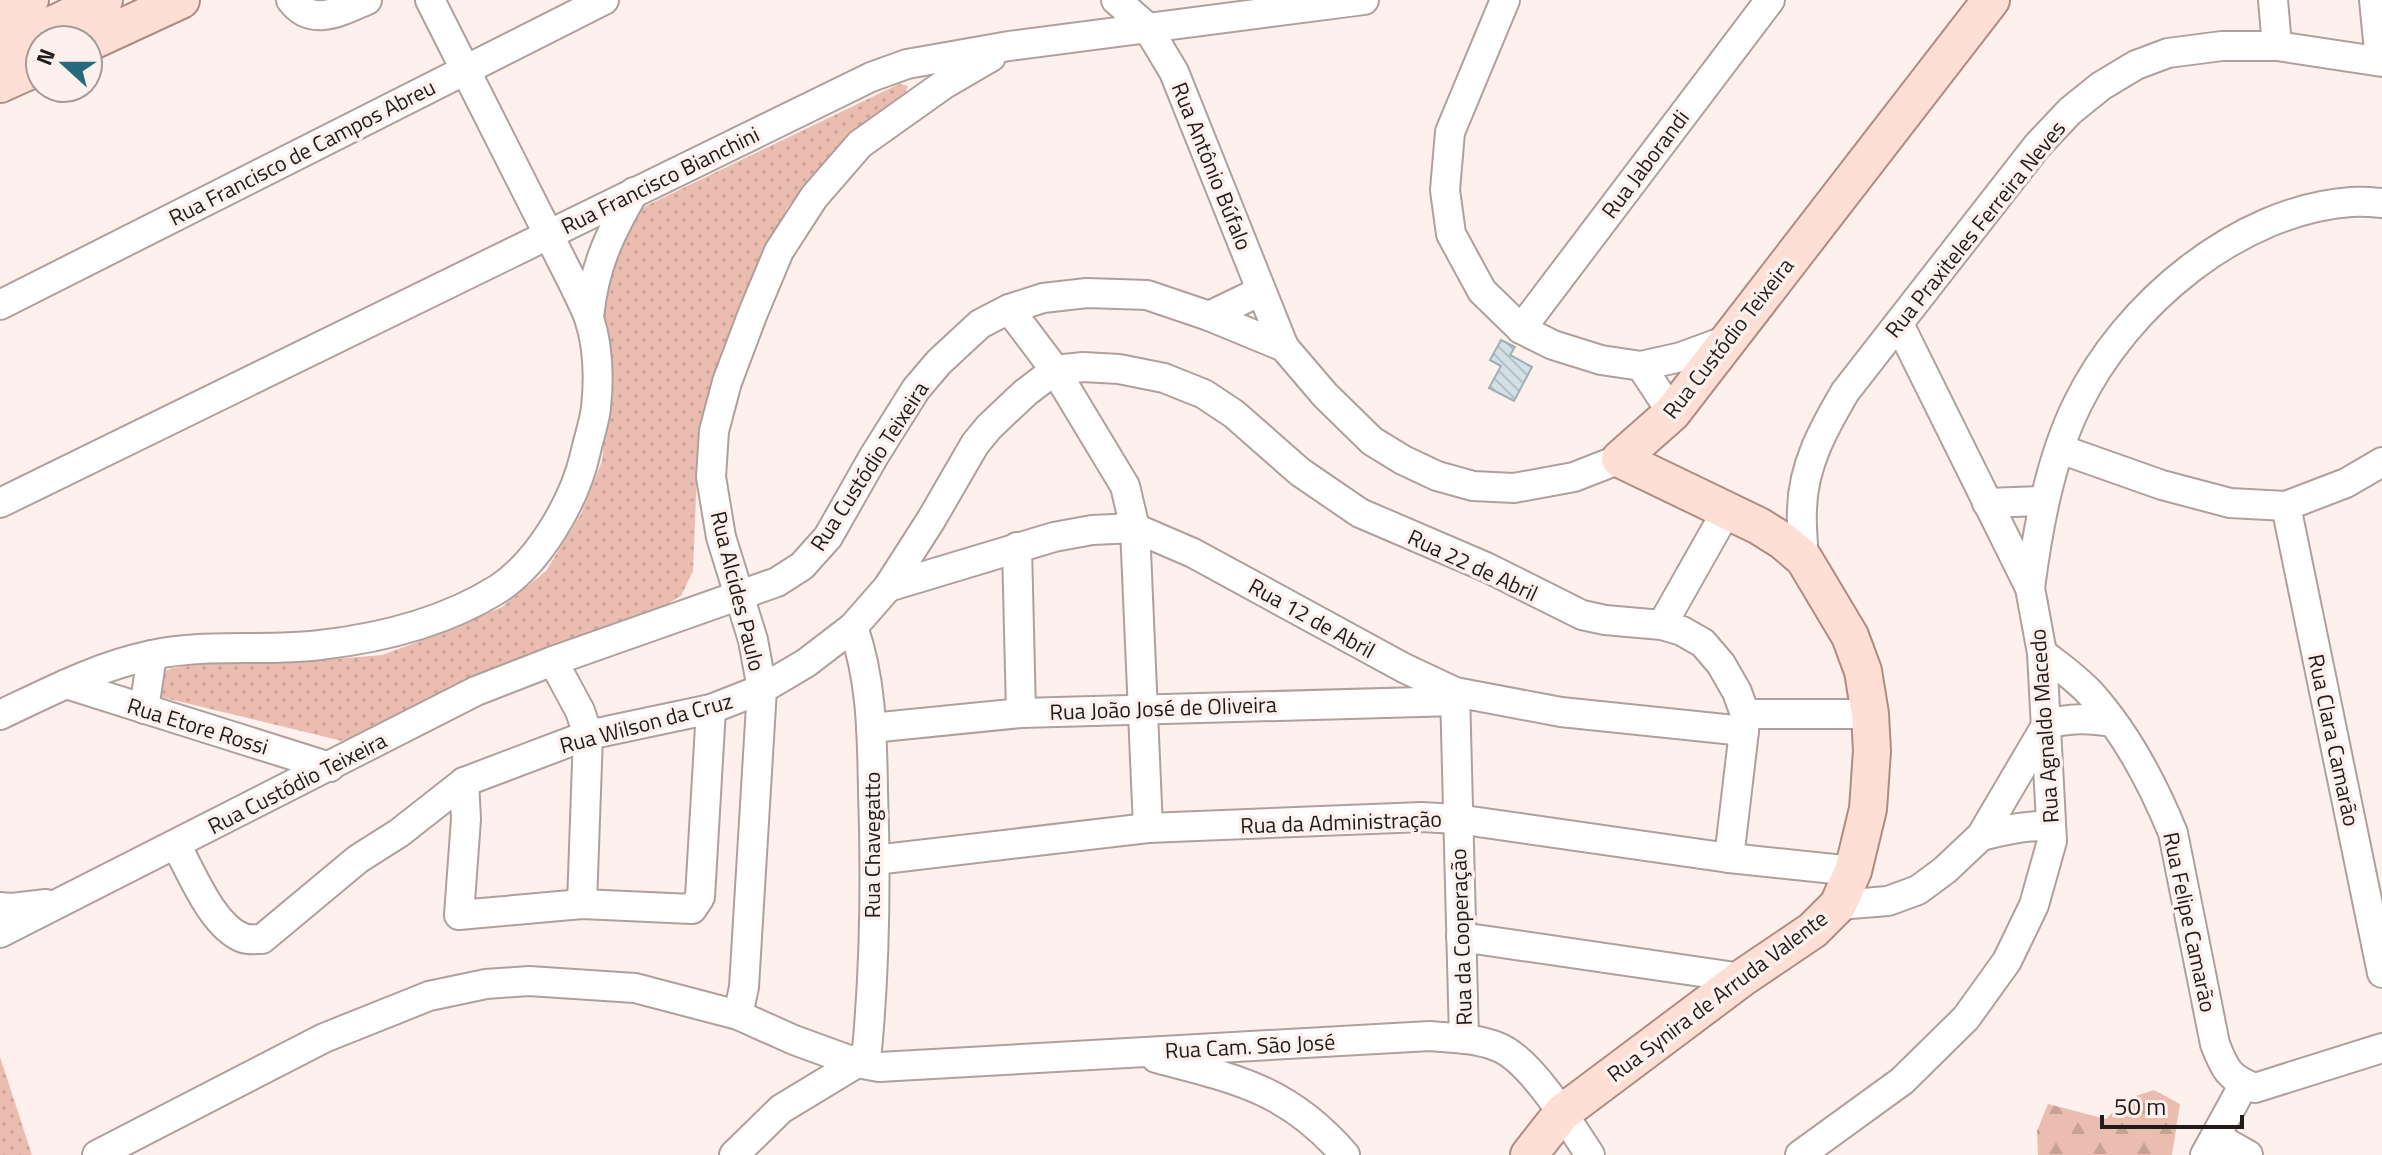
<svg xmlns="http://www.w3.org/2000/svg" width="2382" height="1155" font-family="'Titillium Web',sans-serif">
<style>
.forest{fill:url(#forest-firs)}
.park{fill:url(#park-dots)}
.building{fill:url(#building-back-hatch);stroke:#a0afb4;stroke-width:2}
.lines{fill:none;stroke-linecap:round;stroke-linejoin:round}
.minor-casing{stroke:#afa09c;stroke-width:32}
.major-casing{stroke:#af8c82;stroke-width:40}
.minor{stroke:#fff;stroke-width:28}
.major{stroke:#fddfd6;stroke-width:36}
.labels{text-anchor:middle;stroke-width:7;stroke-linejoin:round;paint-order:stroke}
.street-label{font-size:22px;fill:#211c1a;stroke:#fdf0ed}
</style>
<defs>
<pattern id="forest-firs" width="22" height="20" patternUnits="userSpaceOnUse" patternTransform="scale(2)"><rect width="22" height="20" fill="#ebbdb0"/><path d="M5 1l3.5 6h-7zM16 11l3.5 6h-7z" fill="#c9a297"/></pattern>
<pattern id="park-dots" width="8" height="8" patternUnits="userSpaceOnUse" patternTransform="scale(2)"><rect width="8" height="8" fill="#ebbdb0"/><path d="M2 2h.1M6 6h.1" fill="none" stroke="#c9a297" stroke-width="1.8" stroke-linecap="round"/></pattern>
<pattern id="building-back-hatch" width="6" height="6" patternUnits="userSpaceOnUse" patternTransform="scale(2)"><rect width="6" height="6" fill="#d1e1e6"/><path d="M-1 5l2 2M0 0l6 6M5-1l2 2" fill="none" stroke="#b3c0c5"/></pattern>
</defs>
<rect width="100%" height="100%" fill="#fdf0ed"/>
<polygon class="forest" points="2154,1090 2180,1104 2172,1155 2038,1155 2037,1131 2048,1104 2106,1119 2126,1099"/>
<g class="park">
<polygon points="899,84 908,86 903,99 853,132 787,208 741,306 709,405 697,473 693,571 681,596 646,616 495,667 401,718 342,741 161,697 153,677 167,670 190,664 289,663 382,655 434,636 502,607 546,571 581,514 602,461 607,406 592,280 625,216"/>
<polygon points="0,1057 32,1155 0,1155"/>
</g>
<polygon class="building" points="1501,340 1515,347 1510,355 1532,367 1514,401 1489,388 1501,366 1490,360"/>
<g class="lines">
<defs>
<g id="minor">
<path d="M291,0C312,28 341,11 367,0"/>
<polyline points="1116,0 1147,27 1174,72 1284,347"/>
<polyline points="1505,0 1450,132 1445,190 1451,234 1482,291 1521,329 1553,345 1601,360 1641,366 1681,357 1730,339"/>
<polyline points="2273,0 2277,46"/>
<polyline points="2374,0 2380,61"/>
<polyline points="0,305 604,0"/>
<polyline points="1009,309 1055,370 1125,486 1135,528 1148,828"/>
<polyline points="1209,316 1261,291"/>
<path d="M589,317C594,267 609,235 634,192"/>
<polyline points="1521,329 1770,0"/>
<polyline points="1641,366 1672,413"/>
<polyline points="2060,449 2162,485 2230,503 2286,506 2346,483 2382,462"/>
<polyline points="0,503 871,77 907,64 1009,46 1364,0"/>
<polyline points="1987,503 2044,501"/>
<polyline points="2286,506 2382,973"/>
<polyline points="1017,547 1021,713"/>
<path d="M1804,559C1803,542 1801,525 1802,509C1803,465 1824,428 1845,392L2037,146L2070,111L2101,86L2136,65L2168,53L2222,46H2277L2382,62"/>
<polyline points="888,587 1054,537 1092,530 1135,528 1193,553 1404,668 1455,692 1561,712 1744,731"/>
<path d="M2030,588C2038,527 2050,460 2077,405C2125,305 2238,210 2351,202C2361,201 2372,202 2382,203"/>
<polyline points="1662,625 1727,510"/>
<path d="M2042,653C2059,666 2076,678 2090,693C2127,734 2153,784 2173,833L2215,1044C2225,1070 2229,1078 2255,1088L2382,1048"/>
<polyline points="553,661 580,711 588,735 582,904"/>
<polyline points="66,684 330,767"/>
<polyline points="1455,692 1464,1039"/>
<polyline points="144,709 152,655"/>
<polyline points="1745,714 1870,714"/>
<path d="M0,715C49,692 98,666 152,655C207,643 264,652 320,645C382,638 445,622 498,589C539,562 574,502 585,455C588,440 594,424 596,408C599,379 598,345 589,318C585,307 579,296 574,285L430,0"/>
<polyline points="871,728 1021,713 1456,701"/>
<polyline points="464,782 466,819 459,915 582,904 692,909 700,897 711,709"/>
<path d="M1981,836C2005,830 2027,825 2051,826"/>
<path d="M176,845C192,873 212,926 243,938C249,940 256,939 262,939L358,859L399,833L464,782L588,735L711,709L762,689L806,663L853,627L888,587L931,520L975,444L989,427L1025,393L1055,370L1083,367L1119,369L1164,378L1204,394L1234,414L1300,472L1360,513L1486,567L1582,615L1605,620L1662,625L1682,631L1703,643L1721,664L1737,692L1745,714L1744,731L1729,858"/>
<polyline points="875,860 1148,828 1422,817 1457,819 1729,858 1853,871"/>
<path d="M1838,905L1888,901L1918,890L1945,870L1981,836L2047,724C2070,718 2088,718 2112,722"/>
<polyline points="0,907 12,908 46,904"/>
<polyline points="0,933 476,691 553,661 777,582 802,566 828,537 874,456 916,389 939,362 980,324 1009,309 1043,298 1087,293 1147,295 1209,316 1284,347 1325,395 1372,441 1403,460 1437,476 1473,486 1514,488 1574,477 1620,459"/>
<polyline points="1461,937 1742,978"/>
<polyline points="738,1015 744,987 762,689 753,640 721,537 711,477 714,431 727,382 753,313 779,251 814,197 860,144 943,85 991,57"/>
<path d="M1156,1058C1236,1079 1288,1089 1345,1155"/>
<polyline points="2216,1137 2248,1155"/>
<path d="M97,1155L324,1038L429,996L486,984L529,981L635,988L738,1015L794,1040L857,1063L879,1067L1430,1036C1453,1038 1477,1038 1498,1047C1530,1059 1571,1126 1590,1155"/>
<path d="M734,1155L781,1109L857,1063L867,1050C875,964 876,877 873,791C872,736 872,680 853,627"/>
<polyline points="1800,1155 1902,1081 1966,1018 2007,961 2034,905 2052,841 2042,653 2030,588 1899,324"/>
<polyline points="2205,1155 2244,1084"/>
</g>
<g id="major">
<polyline points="0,14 30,0"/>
<polyline points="88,43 181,0"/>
<polyline points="0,50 104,0"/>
<polyline points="0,84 40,66"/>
<polyline points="1529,1155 1562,1113 1742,978 1813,930 1838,905 1853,871 1868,809 1872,751 1870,714 1863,671 1850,636 1804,559 1783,541 1759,526 1620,459 1672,413 1991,0"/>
</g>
</defs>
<use href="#minor" class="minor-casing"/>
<use href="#major" class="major-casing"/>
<use href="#minor" class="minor"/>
<use href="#major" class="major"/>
</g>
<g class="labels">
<g class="street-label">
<text transform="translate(302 152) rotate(-27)" y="8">Rua Francisco de Campos Abreu</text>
<text transform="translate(1645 164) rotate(-53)" y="8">Rua Jaborandi</text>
<text transform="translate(1212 166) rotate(68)" y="8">Rua Antônio Búfalo</text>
<text transform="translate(660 180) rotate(-26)" y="8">Rua Francisco Bianchini</text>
<text transform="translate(1975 229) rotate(-51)" y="8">Rua Praxiteles Ferreira Neves</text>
<text transform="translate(1728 338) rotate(-52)" y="8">Rua Custódio Teixeira</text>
<text transform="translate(869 466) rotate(-57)" y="8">Rua Custódio Teixeira</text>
<text transform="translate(1473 565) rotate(25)" y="8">Rua 22 de Abril</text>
<text transform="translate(738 591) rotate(76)" y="8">Rua Alcides Paulo</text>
<text transform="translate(1312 618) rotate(29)" y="8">Rua 12 de Abril</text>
<text transform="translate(1163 708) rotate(-2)" y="8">Rua João José de Oliveira</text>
<text transform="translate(646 723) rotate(-15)" y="8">Rua Wilson da Cruz</text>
<text transform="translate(198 726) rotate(17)" y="8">Rua Etore Rossi</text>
<text transform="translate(2044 726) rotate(-94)" y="8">Rua Agnaldo Macedo</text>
<text transform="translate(2334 740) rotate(78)" y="8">Rua Clara Camarão</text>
<text transform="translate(297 783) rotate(-27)" y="8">Rua Custódio Teixeira</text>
<text transform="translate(1341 822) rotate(-2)" y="8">Rua da Administração</text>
<text transform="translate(872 845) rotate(-90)" y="8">Rua Chavegatto</text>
<text transform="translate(2190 922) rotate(78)" y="8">Rua Felipe Camarão</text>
<text transform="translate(1461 937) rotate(-92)" y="8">Rua da Cooperação</text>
<text transform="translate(1717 996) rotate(-37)" y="8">Rua Synira de Arruda Valente</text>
<text transform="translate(1250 1046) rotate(-3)" y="8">Rua Cam. São José</text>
</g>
</g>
<g transform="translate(64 64) rotate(291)"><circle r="38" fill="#fdf0ed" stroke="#a59b99" stroke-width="2"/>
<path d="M0-6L14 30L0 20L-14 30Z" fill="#266a7b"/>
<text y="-12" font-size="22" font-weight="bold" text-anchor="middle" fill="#211c1a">N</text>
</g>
<path d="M2102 1115v12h140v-12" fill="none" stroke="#211c1a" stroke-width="4"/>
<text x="2114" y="1115" font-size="24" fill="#211c1a" stroke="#fdf0ed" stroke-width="6" paint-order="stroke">50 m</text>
</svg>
